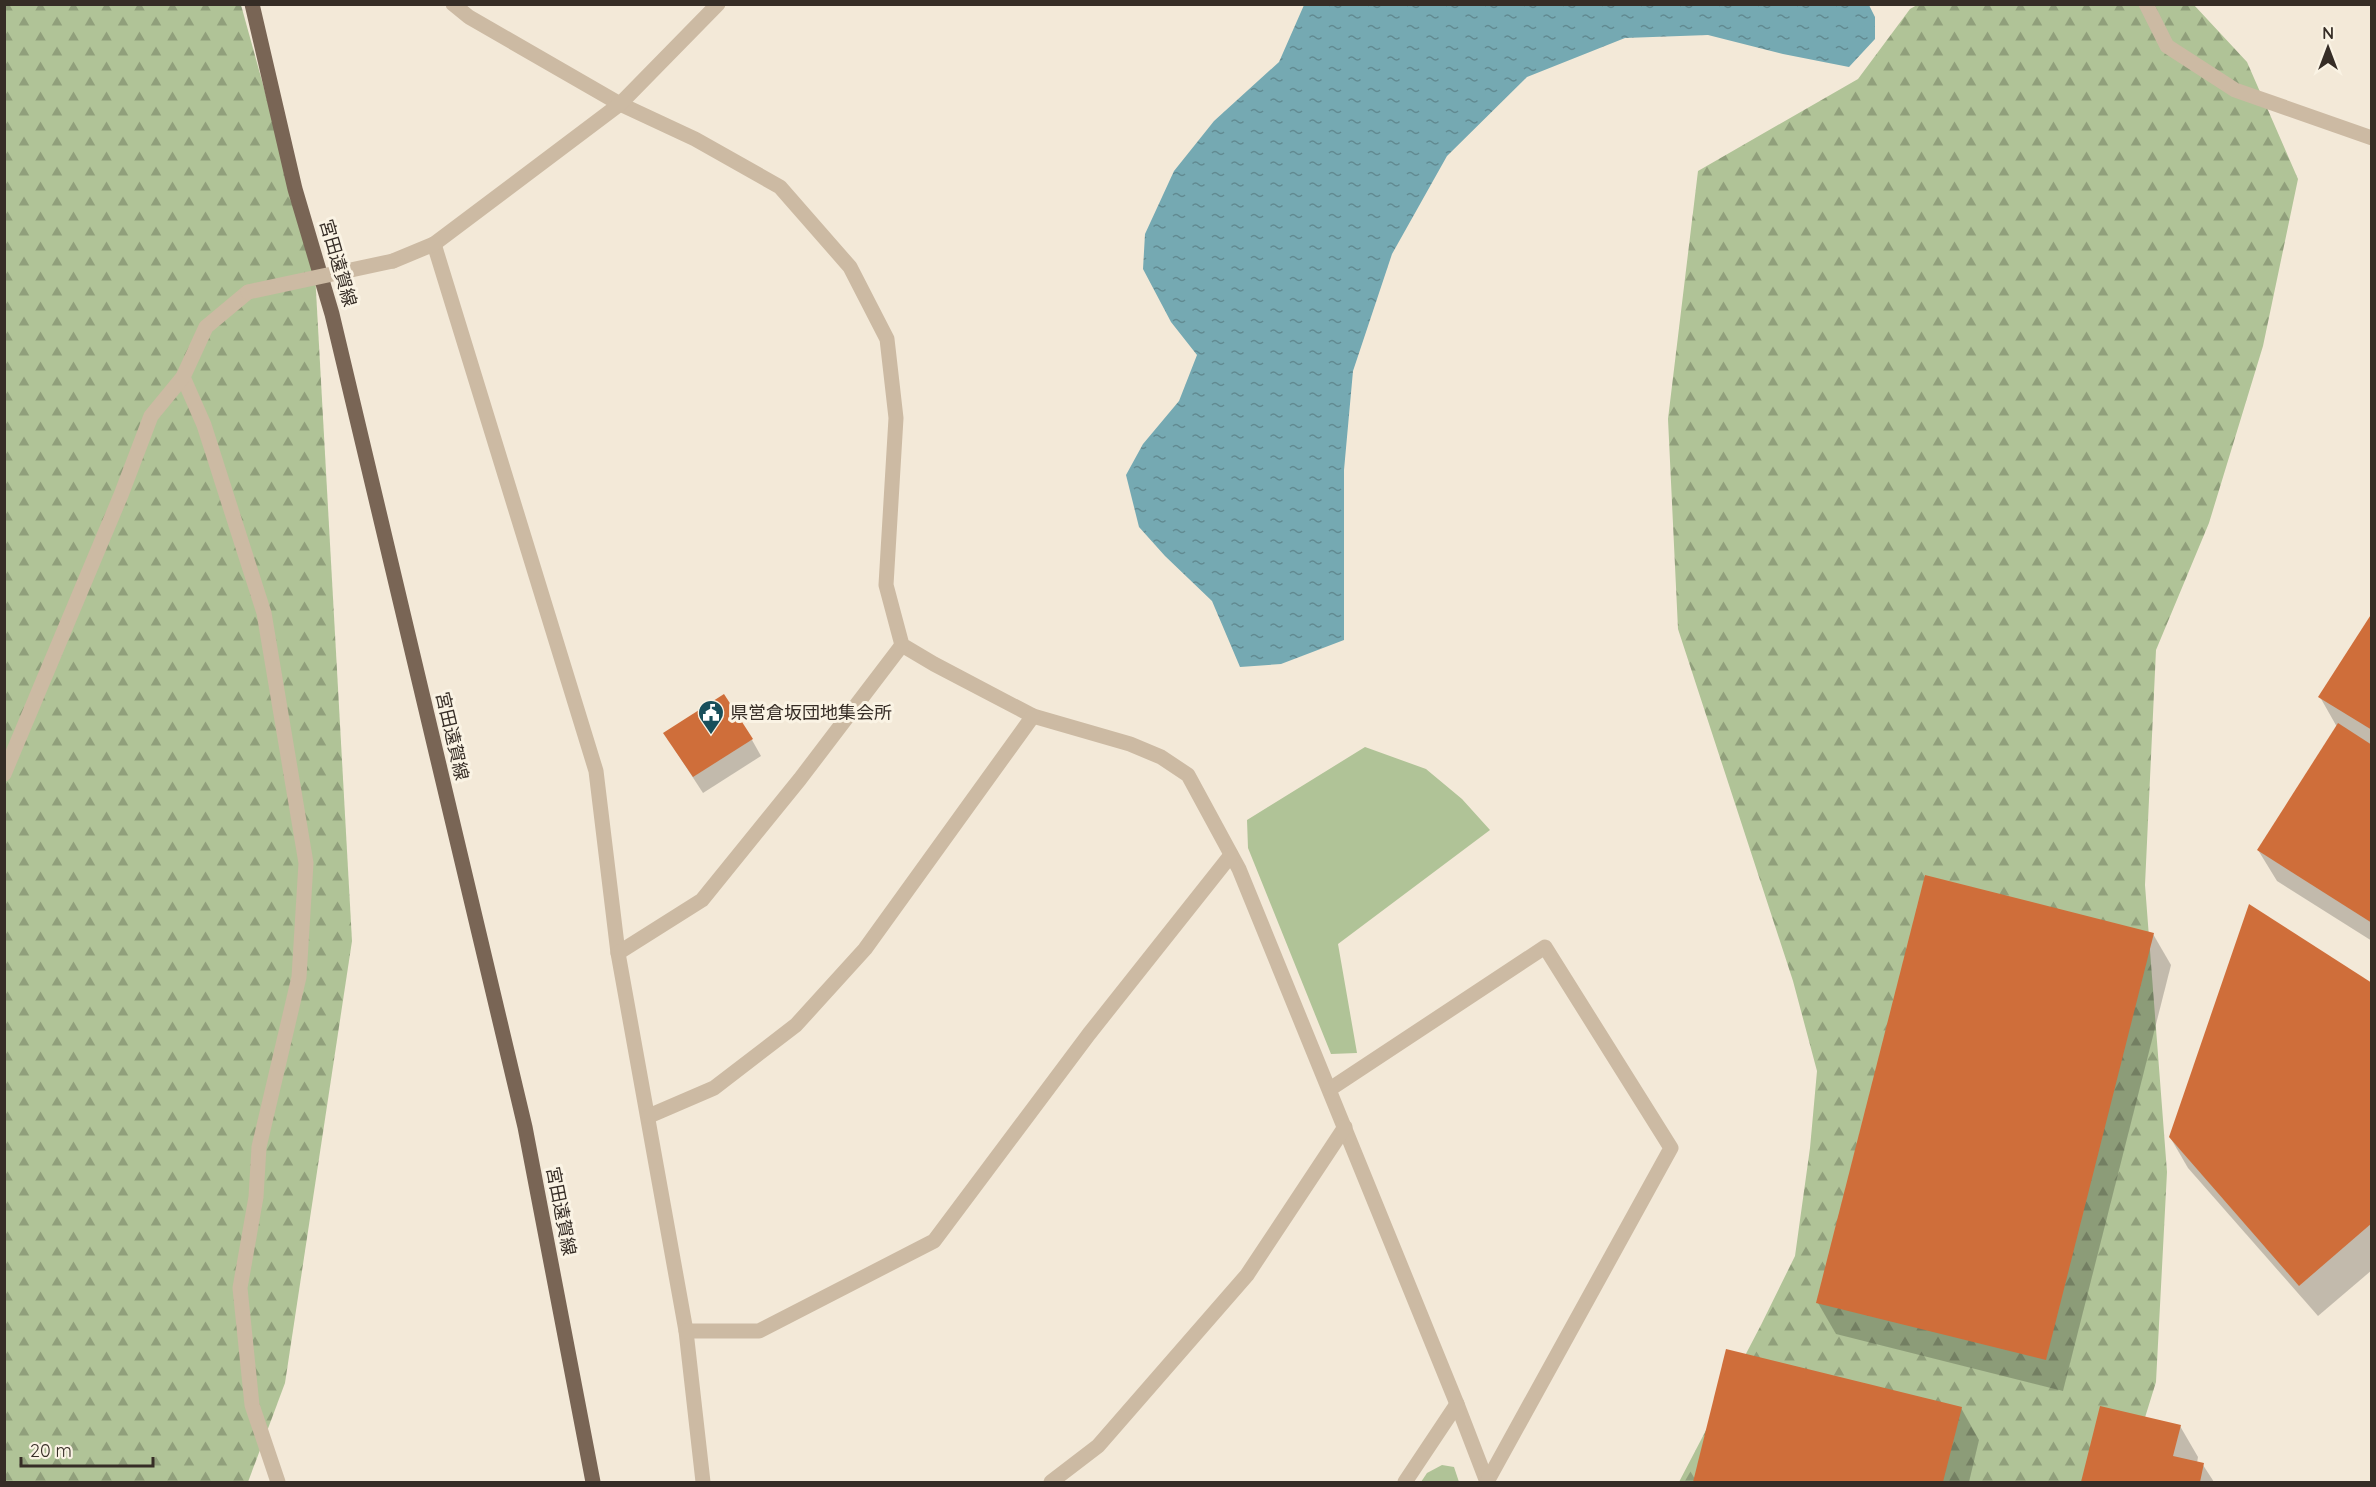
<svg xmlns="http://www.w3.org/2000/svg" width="2376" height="1487" font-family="Quicksand,'Noto Sans JP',sans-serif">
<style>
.forest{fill:url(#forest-firs)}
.park{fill:#b0c397}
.water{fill:url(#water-ripples)}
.shadow{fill:#0003}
.building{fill:#cf6e3a}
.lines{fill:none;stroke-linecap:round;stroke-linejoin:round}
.minor{stroke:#ccbaa3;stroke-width:15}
.major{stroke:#796555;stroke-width:15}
.minor-bridge{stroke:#ccbaa3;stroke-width:15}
.labels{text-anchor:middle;stroke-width:6;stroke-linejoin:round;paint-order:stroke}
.street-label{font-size:18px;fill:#362d26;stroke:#faf3e4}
.poi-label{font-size:18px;fill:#362d26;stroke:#faf3e4;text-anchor:start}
</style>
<defs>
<pattern id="forest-firs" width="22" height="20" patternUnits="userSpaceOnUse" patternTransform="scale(1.5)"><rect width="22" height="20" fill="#b0c397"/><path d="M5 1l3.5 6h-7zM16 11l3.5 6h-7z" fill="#909f7b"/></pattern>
<pattern id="water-ripples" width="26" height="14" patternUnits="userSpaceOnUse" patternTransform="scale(1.5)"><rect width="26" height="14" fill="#75a9b2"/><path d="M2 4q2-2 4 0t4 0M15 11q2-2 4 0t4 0" fill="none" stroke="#618a91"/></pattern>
</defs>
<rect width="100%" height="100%" fill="#f3e9d8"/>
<g class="forest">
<polygon points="5,5 241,5 315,273 352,941 285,1383 248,1482 5,1482"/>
<polygon points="1917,5 2194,5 2247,62 2298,179 2263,346 2209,523 2156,650 2145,885 2167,1172 2156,1382 2125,1482 1679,1482 1761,1325 1795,1256 1810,1148 1817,1071 1793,981 1678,629 1668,419 1698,171 1858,79 1910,9"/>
</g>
<g class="park">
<polygon points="1365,747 1426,769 1462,799 1490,830 1338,944 1357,1053 1331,1054 1248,848 1247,820"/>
<polygon points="1442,1465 1454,1467 1459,1482 1421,1482 1427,1473"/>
</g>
<polygon class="water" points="1304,5 1869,5 1875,17 1875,39 1849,67 1783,54 1708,35 1625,38 1527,77 1447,156 1392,254 1353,371 1344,470 1344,640 1281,664 1240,667 1212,601 1165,556 1139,527 1126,475 1143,444 1179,401 1197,355 1171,322 1143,269 1145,234 1174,171 1214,121 1279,62"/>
<g class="shadow">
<polygon points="2372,615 2372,941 2277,881 2258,850 2337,727 2320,697"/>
<polygon points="752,740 761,756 703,793 675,750"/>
<polygon points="2153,934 2171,965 2063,1391 1836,1334 1818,1303"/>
<polygon points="2372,985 2372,1270 2318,1316 2188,1168 2170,1137"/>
<polygon points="1727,1351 1961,1408 1979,1440 1969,1482 1694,1482"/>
<polygon points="2101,1407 2180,1426 2198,1457 2197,1463 2203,1465 2214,1482 2083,1482"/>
</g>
<g class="building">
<polygon points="2372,613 2372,730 2318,697"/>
<polygon points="724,694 753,739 693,777 663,733"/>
<polygon points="2338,723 2372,745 2372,923 2257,850"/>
<polygon points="1925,875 2154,933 2046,1360 1816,1303"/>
<polygon points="2249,904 2372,983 2372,1223 2299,1286 2169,1137"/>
<polygon points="1726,1349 1962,1407 1943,1482 1693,1482"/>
<polygon points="2100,1406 2181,1425 2173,1456 2204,1463 2200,1482 2081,1482"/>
</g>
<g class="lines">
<g class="minor">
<polyline points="453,4 469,17 620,104 695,139 780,187 850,267 887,339 896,418 886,585 902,645 934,664 1033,716 1130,744 1161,757 1188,775 1239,869 1457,1404 1487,1482"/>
<polyline points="2146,4 2167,46 2235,90 2372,138"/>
<polyline points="434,244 596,771 618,953 686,1331 703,1482"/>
<polyline points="393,261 434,244 620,104 718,4"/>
<polyline points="183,377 204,425 264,613 306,863 299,977 259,1147 256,1197 240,1288 252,1405 278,1482"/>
<polyline points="4,774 121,495 151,416 183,377 206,327 248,292"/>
<polyline points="618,953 702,900 800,779 902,645"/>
<polyline points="1330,1089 1545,947 1671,1148 1488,1480"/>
<polyline points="649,1116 714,1088 796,1025 865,949 1033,716"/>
<polyline points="686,1331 759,1331 934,1241 1089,1034 1231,855"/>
<polyline points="1051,1482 1098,1446 1247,1275 1345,1127"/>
<polyline points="1405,1482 1457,1404"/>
</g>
<polyline class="major" points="252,4 295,189 332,314 525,1127 593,1482"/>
<polyline class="minor-bridge" points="248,292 393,261"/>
</g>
<defs>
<symbol id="civic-pin" viewBox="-11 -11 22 30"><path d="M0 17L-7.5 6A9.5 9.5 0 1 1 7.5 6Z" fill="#184f5b" stroke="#faf3e4"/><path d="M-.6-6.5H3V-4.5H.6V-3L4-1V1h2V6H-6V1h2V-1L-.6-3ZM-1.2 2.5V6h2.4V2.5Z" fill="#fff"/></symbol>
</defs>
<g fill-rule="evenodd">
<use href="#civic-pin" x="696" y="698" width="30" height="40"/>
</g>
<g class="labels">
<g class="street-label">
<text transform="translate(338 263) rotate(74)" y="6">宮田遠賀線</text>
<text transform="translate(452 736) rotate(77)" y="6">宮田遠賀線</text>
<text transform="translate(561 1211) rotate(79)" y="6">宮田遠賀線</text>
</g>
<g class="poi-label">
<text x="730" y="719">県営倉坂団地集会所</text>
</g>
</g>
<rect width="2376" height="1487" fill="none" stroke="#362d26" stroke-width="12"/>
<g transform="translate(2328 48)" stroke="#faf3e4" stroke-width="4.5" paint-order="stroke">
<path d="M0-4.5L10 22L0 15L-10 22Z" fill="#362d26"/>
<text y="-9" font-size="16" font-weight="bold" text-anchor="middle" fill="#362d26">N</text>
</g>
<path d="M21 1457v9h132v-9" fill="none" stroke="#362d26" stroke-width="3"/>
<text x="30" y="1457" font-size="18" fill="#362d26" stroke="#faf3e4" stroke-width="4.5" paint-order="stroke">20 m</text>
</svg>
